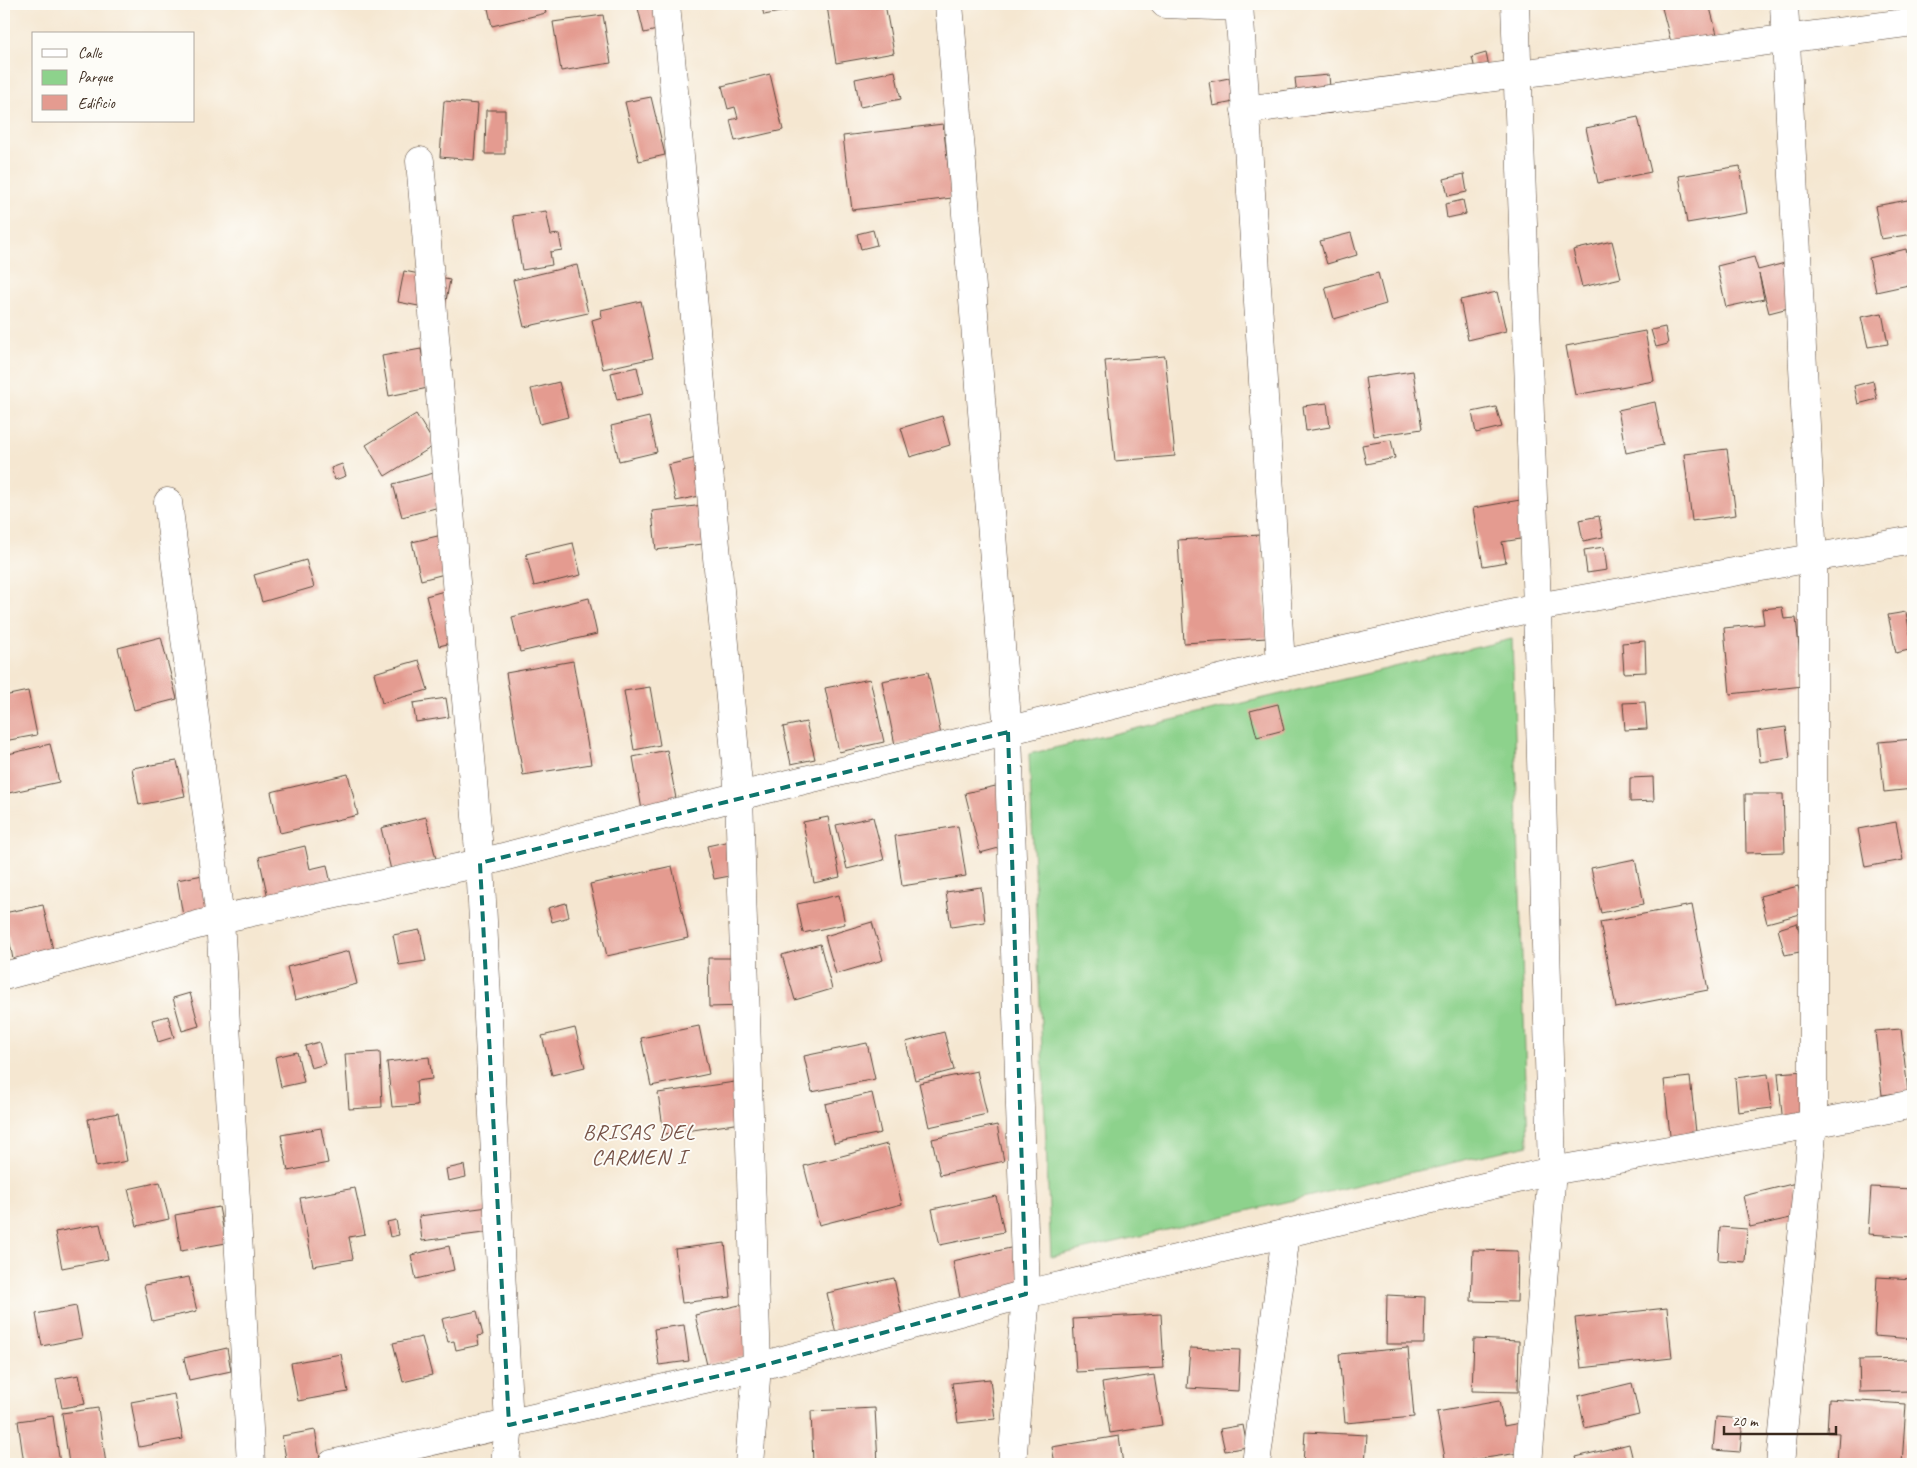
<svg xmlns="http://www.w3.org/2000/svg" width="1917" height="1468" font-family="Caveat,sans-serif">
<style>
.green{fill:#8dd28c;stroke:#647e55}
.building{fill:#e49b90}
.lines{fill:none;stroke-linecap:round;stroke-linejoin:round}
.minor-casing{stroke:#574639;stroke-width:29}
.minor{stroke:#fff;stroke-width:28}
.marked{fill:none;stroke:#0f766e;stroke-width:4;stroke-dasharray:10 6;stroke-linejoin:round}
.labels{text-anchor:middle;stroke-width:4;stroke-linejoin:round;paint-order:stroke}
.neighbourhood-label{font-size:22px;letter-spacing:1px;fill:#765246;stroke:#fdfcf7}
</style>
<rect width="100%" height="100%" fill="#fdfcf7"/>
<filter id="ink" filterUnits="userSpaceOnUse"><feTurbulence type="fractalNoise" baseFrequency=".02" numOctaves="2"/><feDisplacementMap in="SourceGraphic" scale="10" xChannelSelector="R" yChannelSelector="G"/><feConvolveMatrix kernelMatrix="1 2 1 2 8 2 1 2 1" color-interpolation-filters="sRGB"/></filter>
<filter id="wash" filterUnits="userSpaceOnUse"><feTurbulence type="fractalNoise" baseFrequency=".0096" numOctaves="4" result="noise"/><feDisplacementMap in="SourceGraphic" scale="20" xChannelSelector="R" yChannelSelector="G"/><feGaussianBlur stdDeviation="1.12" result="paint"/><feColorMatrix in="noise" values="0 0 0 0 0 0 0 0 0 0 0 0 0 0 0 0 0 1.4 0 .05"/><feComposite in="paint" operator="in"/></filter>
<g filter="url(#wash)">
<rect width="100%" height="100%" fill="#f5e7d1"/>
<polygon class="green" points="1512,639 1528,1145 1051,1257 1029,754"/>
<g id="blocks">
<g class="building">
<polygon points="487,4 543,4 546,13 492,26"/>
<polygon points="637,4 669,4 674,26 644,33"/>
<polygon points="761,4 817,4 817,5 764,15"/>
<polygon points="842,4 885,4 894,53 836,63 827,6"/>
<polygon points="1679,4 1709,4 1718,38 1673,50 1662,8"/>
<polygon points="603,15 611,63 561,71 553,22"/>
<polygon points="1486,53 1492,82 1479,85 1472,57"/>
<polygon points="895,71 901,99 860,107 855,79"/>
<polygon points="770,74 783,130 735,141 730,120 738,118 735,107 728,109 722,86"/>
<polygon points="1329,75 1332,113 1299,116 1295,78"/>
<polygon points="1229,78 1234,102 1213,106 1209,82"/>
<polygon points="651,97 665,155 639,161 625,102"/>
<polygon points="444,101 478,104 474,160 440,157"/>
<polygon points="486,110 505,110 505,154 485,154"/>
<polygon points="1638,117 1651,172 1598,183 1586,128"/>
<polygon points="943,124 952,198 852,210 843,136"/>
<polygon points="1740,166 1747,213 1687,223 1679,176"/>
<polygon points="1464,174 1467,192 1448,196 1444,179"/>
<polygon points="1913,199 1913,234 1881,239 1875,206"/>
<polygon points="1463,200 1466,214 1447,218 1445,204"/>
<polygon points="546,211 551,235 559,234 562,250 550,252 552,265 522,270 513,216"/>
<polygon points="873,230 877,245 861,249 857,234"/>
<polygon points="1351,233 1357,255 1327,264 1320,241"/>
<polygon points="1612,241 1621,278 1582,287 1573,250"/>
<polygon points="1906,249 1913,284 1876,292 1869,258"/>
<polygon points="1754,257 1758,270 1789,262 1800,305 1769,313 1759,274 1764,299 1726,307 1717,266"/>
<polygon points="577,265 588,313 524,327 513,280"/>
<polygon points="404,271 450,280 444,311 398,302"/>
<polygon points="1378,273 1386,304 1334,319 1325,287"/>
<polygon points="1497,292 1506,331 1468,340 1460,300"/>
<polygon points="641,301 653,358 603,369 592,320 602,317 601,310"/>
<polygon points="1882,313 1888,344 1868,347 1861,317"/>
<polygon points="1665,327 1668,344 1656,347 1651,330"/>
<polygon points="1645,331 1654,381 1575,395 1566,346"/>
<polygon points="421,349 428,388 389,396 382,356"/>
<polygon points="1165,356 1175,456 1115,461 1105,361"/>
<polygon points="637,367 643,394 617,400 611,373"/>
<polygon points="1413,371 1422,429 1374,436 1365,378"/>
<polygon points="1873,381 1877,399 1858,404 1854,386"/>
<polygon points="559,382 568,417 540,424 531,389"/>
<polygon points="1655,402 1663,445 1626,453 1618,410"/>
<polygon points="1327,403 1330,427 1306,431 1303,406"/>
<polygon points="1496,407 1502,427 1476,433 1472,412"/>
<polygon points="416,414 435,445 385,476 366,445"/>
<polygon points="942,416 950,445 910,457 901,428"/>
<polygon points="649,417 657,452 619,461 611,426"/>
<polygon points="1391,440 1395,458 1366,464 1362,445"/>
<polygon points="1727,449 1736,515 1692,521 1684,454"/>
<polygon points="696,458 704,495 676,501 668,465"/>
<polygon points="342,464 346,476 335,480 331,468"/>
<polygon points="445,470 454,503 402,517 393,484"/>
<polygon points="1913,476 1913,495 1912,495 1909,477"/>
<polygon points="1532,498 1539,536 1502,542 1506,562 1483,566 1473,508"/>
<polygon points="713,504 718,542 656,550 652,511"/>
<polygon points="1599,516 1603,537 1583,541 1579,520"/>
<polygon points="459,531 468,568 421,580 412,542"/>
<polygon points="1260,535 1267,638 1184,643 1178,540"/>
<polygon points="573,543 581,575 534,586 526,554"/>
<polygon points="1604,547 1607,570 1587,573 1584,550"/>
<polygon points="306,560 314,587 262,602 254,575"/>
<polygon points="455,588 468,639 439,646 426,596"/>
<polygon points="589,598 597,634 520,652 512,617"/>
<polygon points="1782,607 1784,619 1796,618 1803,686 1730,694 1724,628 1764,624 1762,609"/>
<polygon points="1906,612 1913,649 1896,653 1888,615"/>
<polygon points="161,637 177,699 134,710 118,648"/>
<polygon points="1645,641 1646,672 1624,673 1622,643"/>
<polygon points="419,660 428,690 382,703 374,673"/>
<polygon points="573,661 591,764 523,775 506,673"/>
<polygon points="928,672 941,735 895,745 882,681"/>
<polygon points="870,679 884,742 839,752 825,688"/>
<polygon points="650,687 660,745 634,750 624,691"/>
<polygon points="28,691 37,735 4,741 4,696"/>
<polygon points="446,698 449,717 416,722 413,703"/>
<polygon points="1645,702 1647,729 1625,730 1623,703"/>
<polygon points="1278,704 1284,730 1257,737 1250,711"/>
<polygon points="806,722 815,759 791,764 783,727"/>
<polygon points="1786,727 1790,758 1760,762 1757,731"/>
<polygon points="1913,739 1913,789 1884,792 1879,742"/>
<polygon points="50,744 59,782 4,794 4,755"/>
<polygon points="667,750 677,804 642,810 633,757"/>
<polygon points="177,761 185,796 139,805 132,768"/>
<polygon points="348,774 358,815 280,833 271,792"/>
<polygon points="1653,777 1654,801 1630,802 1630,778"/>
<polygon points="1000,785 1014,844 980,853 965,793"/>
<polygon points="1745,794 1783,794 1785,852 1746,853"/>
<polygon points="426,817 436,859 391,870 381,828"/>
<polygon points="828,817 840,877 814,883 803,822"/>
<polygon points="873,817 884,860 847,869 836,825"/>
<polygon points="1896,822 1903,860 1865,867 1858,829"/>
<polygon points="958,826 966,876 902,886 895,836"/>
<polygon points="744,838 751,872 714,879 707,846"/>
<polygon points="305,846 310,869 327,865 331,884 268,898 259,857"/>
<polygon points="1635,859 1644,904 1601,913 1591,868"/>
<polygon points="672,866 688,938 607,956 590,884"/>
<polygon points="208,874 215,909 183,916 177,880"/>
<polygon points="1798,886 1804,913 1767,923 1760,896"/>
<polygon points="981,887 985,922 951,927 946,892"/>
<polygon points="839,895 845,924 803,933 797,904"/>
<polygon points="566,903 569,917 552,922 548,908"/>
<polygon points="43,905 53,950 13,959 4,913"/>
<polygon points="1692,905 1708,990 1616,1008 1600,922"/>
<polygon points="872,922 883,960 836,974 825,936"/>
<polygon points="1797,923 1804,951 1785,955 1778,929"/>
<polygon points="420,930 426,961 399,965 393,935"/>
<polygon points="820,944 832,989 795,1000 782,955"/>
<polygon points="349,951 357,984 295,1000 287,967"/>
<polygon points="708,958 746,958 747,1006 709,1007"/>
<polygon points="190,993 199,1026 182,1031 173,998"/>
<polygon points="168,1016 174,1037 158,1042 152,1020"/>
<polygon points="699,1026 709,1074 651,1086 641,1038"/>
<polygon points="575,1028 585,1067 552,1075 542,1036"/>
<polygon points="1901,1029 1908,1092 1882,1095 1875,1031"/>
<polygon points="944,1032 954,1070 915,1080 906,1042"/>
<polygon points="319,1042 325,1064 311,1068 305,1046"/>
<polygon points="867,1043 875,1079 812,1092 804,1056"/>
<polygon points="297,1052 304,1082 281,1087 275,1057"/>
<polygon points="380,1052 382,1107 349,1109 345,1054"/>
<polygon points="429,1057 432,1079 416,1081 418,1105 392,1107 387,1062"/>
<polygon points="977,1071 987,1114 929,1127 919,1083"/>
<polygon points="1804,1071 1809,1122 1783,1124 1778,1073"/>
<polygon points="1768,1074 1772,1108 1738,1112 1735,1078"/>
<polygon points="1690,1077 1698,1151 1672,1154 1664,1080"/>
<polygon points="735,1082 742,1123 664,1134 658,1093"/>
<polygon points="872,1093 881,1133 834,1143 825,1104"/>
<polygon points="118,1113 127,1161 96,1167 88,1119"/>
<polygon points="997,1125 1004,1161 940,1175 932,1139"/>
<polygon points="321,1128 328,1163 288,1171 281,1135"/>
<polygon points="887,1144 902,1204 819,1225 804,1166"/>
<polygon points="464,1165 466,1177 448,1181 446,1169"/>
<polygon points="160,1182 169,1219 137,1226 128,1189"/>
<polygon points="1796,1183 1804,1215 1750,1227 1743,1196"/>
<polygon points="1871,1187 1913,1189 1913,1237 1868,1234"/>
<polygon points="355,1188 365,1234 349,1237 353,1259 313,1266 300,1198"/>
<polygon points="996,1196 1004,1232 940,1245 932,1209"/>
<polygon points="496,1206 499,1231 422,1241 419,1216"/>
<polygon points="219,1207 226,1243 181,1251 175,1215"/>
<polygon points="396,1220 399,1235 390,1237 387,1222"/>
<polygon points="100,1224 108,1259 62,1268 55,1232"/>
<polygon points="1720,1227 1747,1229 1745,1262 1718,1260"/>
<polygon points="725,1243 731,1297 682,1303 675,1249"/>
<polygon points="449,1246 454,1270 416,1279 411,1255"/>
<polygon points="1019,1246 1029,1293 962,1308 953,1261"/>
<polygon points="1473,1250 1518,1251 1517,1302 1471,1301"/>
<polygon points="189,1277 197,1311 152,1321 144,1285"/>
<polygon points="1877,1277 1913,1279 1913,1339 1874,1336"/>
<polygon points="894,1278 904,1325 837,1339 827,1293"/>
<polygon points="1387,1295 1425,1297 1424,1344 1386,1344"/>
<polygon points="753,1302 764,1351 707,1365 695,1315"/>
<polygon points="76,1306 82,1338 42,1346 36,1314"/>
<polygon points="1667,1308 1672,1358 1581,1368 1575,1318"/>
<polygon points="477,1311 483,1335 477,1336 479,1345 456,1350 454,1341 448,1342 442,1319"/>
<polygon points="1161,1314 1164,1368 1076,1372 1073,1319"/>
<polygon points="684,1325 689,1361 659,1365 654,1329"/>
<polygon points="422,1337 432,1375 403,1382 393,1343"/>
<polygon points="1474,1339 1519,1341 1518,1392 1472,1391"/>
<polygon points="227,1348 231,1371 189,1380 184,1358"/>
<polygon points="1190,1348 1240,1350 1238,1391 1187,1388"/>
<polygon points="1408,1348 1414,1417 1345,1423 1339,1354"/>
<polygon points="341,1354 348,1392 298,1401 291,1363"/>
<polygon points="1913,1359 1913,1391 1860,1392 1859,1360"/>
<polygon points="79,1375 85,1404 62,1408 56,1379"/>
<polygon points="1154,1375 1162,1425 1110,1433 1102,1383"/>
<polygon points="990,1379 995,1419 958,1423 952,1383"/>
<polygon points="1632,1383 1639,1415 1585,1428 1578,1396"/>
<polygon points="174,1394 183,1439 139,1447 131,1402"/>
<polygon points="1829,1399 1906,1404 1902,1464 1837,1463 1839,1433 1827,1432"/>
<polygon points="1499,1401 1504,1426 1520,1423 1525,1452 1446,1464 1437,1412"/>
<polygon points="98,1408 106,1464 69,1464 62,1413"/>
<polygon points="875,1408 878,1464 813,1464 811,1411"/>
<polygon points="53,1416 60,1464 24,1464 18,1421"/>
<polygon points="1716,1417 1743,1419 1740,1452 1713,1450"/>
<polygon points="1243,1425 1247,1447 1225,1451 1220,1429"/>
<polygon points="315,1430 321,1464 287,1464 282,1436"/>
<polygon points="1305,1432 1367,1435 1365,1464 1303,1464"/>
<polygon points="1119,1436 1123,1464 1055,1464 1052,1447"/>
<polygon points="1629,1444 1634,1464 1578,1464 1576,1457"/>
</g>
</g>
</g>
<g filter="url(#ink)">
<use href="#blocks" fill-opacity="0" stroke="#574639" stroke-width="1"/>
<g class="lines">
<defs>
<g id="minor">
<polyline points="666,4 739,796 757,1367 749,1464"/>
<polyline points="949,4 1008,732 1026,1294 1012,1464"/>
<polyline points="1165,4 1240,7"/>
<polyline points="1239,4 1281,664"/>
<polyline points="1515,4 1537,607 1552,1171 1528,1464"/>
<polyline points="1245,110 1913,22"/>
<polyline points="420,161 480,863 509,1425 505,1464"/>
<polyline points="168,502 220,919 251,1464"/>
<polyline points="4,976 220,919 480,863 739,796 1281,664 1537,607 1913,540"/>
<polyline points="332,1464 757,1367 1026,1294 1552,1171 1813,1124 1913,1104"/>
<polyline points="1256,1464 1286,1234"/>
<polyline points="1780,1464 1813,1124 1813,559 1784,4"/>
</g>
</defs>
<use href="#minor" class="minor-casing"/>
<use href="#minor" class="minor"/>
</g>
</g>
<path class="marked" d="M1008,732L1026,1294L757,1367L509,1425L480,863Z"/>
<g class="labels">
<g class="neighbourhood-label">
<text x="639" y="1139">BRISAS DEL<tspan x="639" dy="25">CARMEN I</tspan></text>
</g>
</g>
<rect width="1917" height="1468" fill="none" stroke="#fdfcf7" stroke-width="20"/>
<rect x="32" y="32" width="162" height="90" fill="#fdfcf7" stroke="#afa8a0"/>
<rect x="42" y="49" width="25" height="8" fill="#ffffff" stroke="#afa8a0"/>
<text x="78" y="58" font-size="15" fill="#3b2a1e">Calle</text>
<rect x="42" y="70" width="25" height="15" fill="#8dd28c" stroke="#afa8a0"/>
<text x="78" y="82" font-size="15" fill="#3b2a1e">Parque</text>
<rect x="42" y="95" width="25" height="15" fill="#e49b90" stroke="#afa8a0"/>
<text x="78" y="108" font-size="15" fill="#3b2a1e">Edificio</text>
<path d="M1724 1426v8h112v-8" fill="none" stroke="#3b2a1e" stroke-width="2.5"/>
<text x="1732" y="1426" font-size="15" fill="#3b2a1e" stroke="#fdfcf7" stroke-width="4" paint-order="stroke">20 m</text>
</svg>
